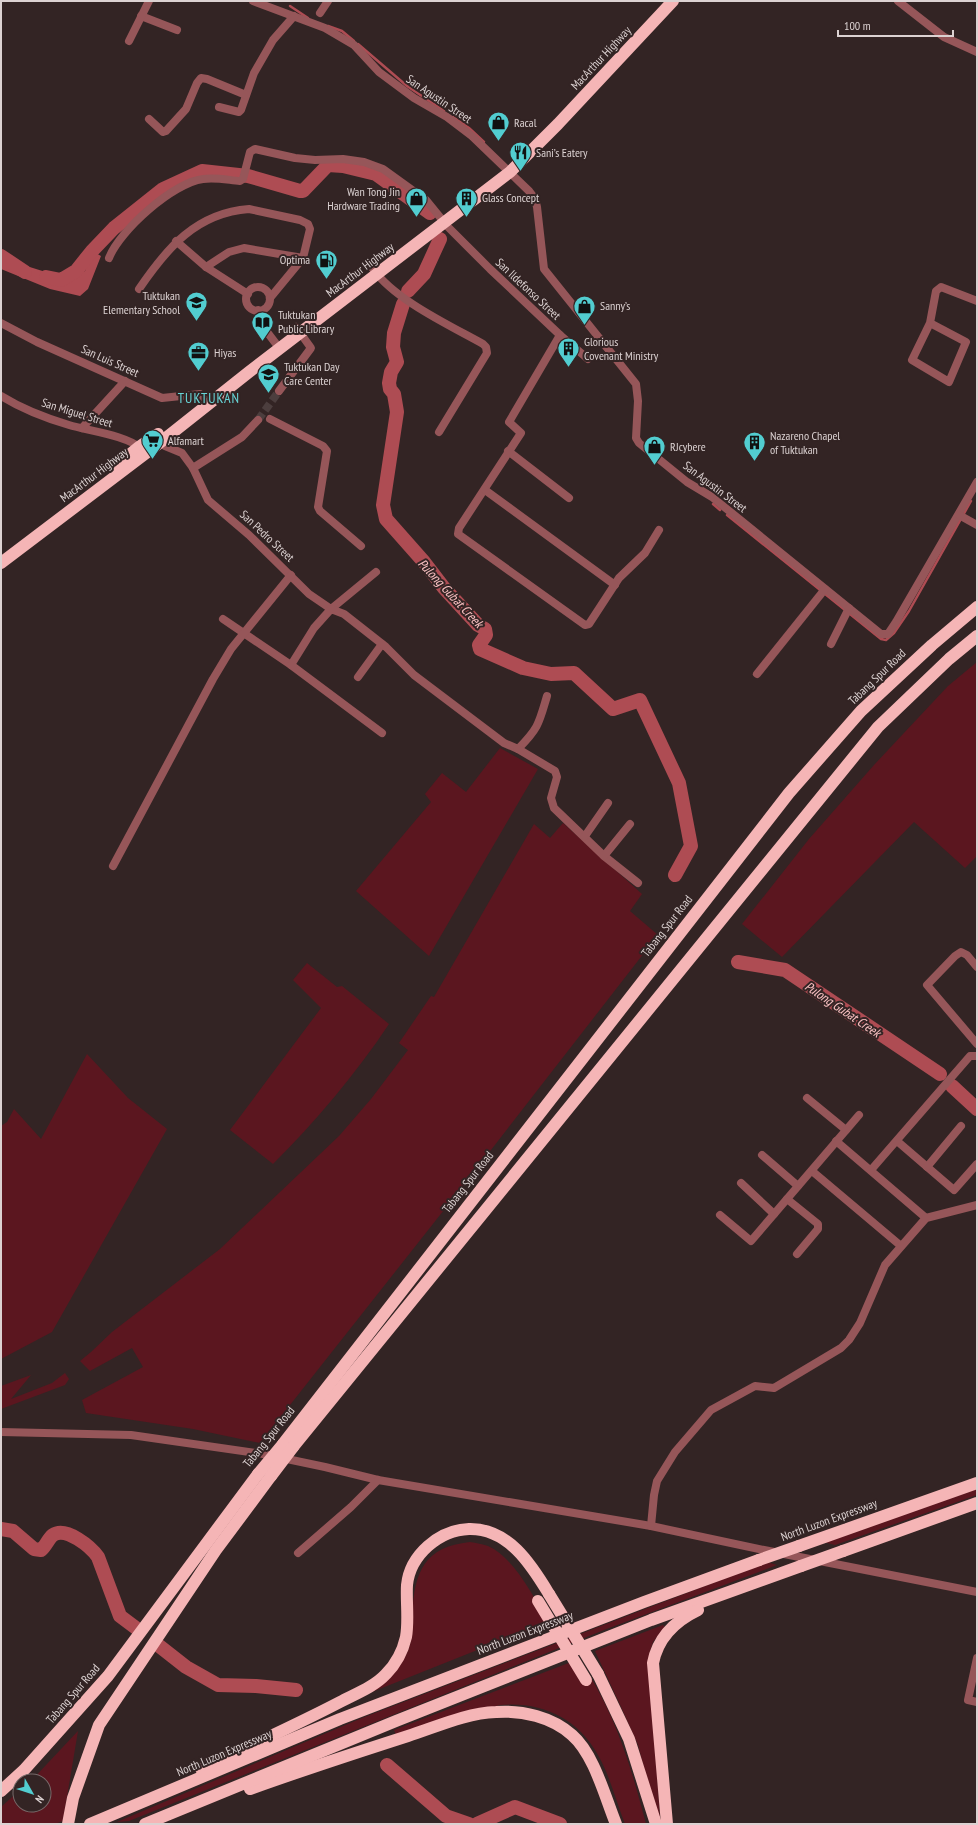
<svg xmlns="http://www.w3.org/2000/svg" width="978" height="1825" font-family="'PT Sans Narrow',sans-serif">
<style>
.green{fill:#5b161f}
.water{fill:#ae4c53}
.lines{fill:none;stroke-linecap:round;stroke-linejoin:round}
.stream{stroke:#ae4c53;stroke-width:2.5}
.river{stroke:#ae4c53;stroke-width:14}
.minor-tunnel{stroke:#4c3e3e;stroke-width:8;stroke-dasharray:8 4;stroke-linecap:butt}
.minor{stroke:#965659;stroke-width:8}
.highway{stroke:#f5b5b6;stroke-width:12}
.highway-bridge{stroke:#f5b5b6;stroke-width:12}
.labels{text-anchor:middle;stroke-width:4;stroke-linejoin:round;paint-order:stroke}
.street-label{font-size:12px;fill:#dcd2d2;stroke:#332424}
.poi-label{font-size:12px;fill:#dcd2d2;stroke:#332424;text-anchor:start}
.water-label{font-size:13px;font-style:italic;fill:#f9c1c2;stroke:#332424}
.quarter-label{font-size:14px;letter-spacing:1px;fill:#68d5d7;stroke:#332424}
</style>
<rect width="100%" height="100%" fill="#332424"/>
<g class="green">
<polygon points="977,662 977,856 965,868 914,822 782,957 742,924 809,839 874,765 948,686"/>
<polygon points="500,748 538,769 429,956 356,891 431,802 425,794 442,773 466,792"/>
<polygon points="563,823 642,894 630,911 658,935 470,1177 260,1443 193,1429 86,1413 82,1400 143,1367 132,1348 90,1371 80,1361 91,1352 112,1332 220,1249 339,1136 371,1099 408,1050 399,1043 431,996 434,997 534,824 550,838"/>
<path d="M307,963L337,987L342,986L389,1024C355,1075 316,1121 273,1164L230,1130L321,1008L293,980Z"/>
<polygon points="87,1054 128,1098 167,1129 52,1332 1,1359 1,1126 7,1122 14,1109 41,1139"/>
<polygon points="65,1373 69,1379 65,1385 1,1409 1,1386 31,1375 11,1399 52,1383"/>
<polygon points="977,1489 977,1495 835,1545 823,1542"/>
<path d="M470,1542C476,1543 483,1544 488,1546C515,1558 534,1598 548,1622L372,1692C385,1678 406,1663 410,1644C413,1634 412,1624 412,1614C415,1571 424,1547 470,1542Z"/>
<polygon points="767,1562 777,1565 604,1630 129,1821 117,1822 362,1718"/>
<polygon points="663,1625 665,1627 653,1642 649,1655 660,1817 657,1818 638,1745 621,1707 595,1651"/>
<path d="M579,1659C614,1709 631,1766 646,1824H625C616,1801 610,1776 598,1755C578,1718 541,1701 500,1705L396,1735L394,1730Z"/>
<polygon points="78,1731 63,1821 55,1824 1,1824 1,1807 20,1790 20,1805 44,1805 44,1781 31,1781"/>
</g>
<polygon class="water" points="92,251 101,256 88,289 80,296 50,289 1,269 1,258 68,279 85,271"/>
<g class="lines">
<g class="stream">
<polyline points="290,6 308,18"/>
<polyline points="328,26 342,31 354,41"/>
<polyline points="358,44 407,86 444,111"/>
<polyline points="453,117 469,128 484,142"/>
<polyline points="713,504 720,510"/>
<polyline points="727,515 881,639 886,640 894,633 909,611 971,501"/>
</g>
<g class="river">
<polyline points="1,256 25,272"/>
<polyline points="46,277 61,280 76,271 92,251 114,228 163,189 202,171 248,176 300,191 303,191 328,165 343,166 376,174 430,213"/>
<polyline points="408,291 424,274 440,239"/>
<polyline points="403,304 394,333 393,347 397,362 391,372 389,383 390,389 394,394 397,412 383,505 386,519 424,562 444,588 478,625 485,629 486,635 479,645 480,649 523,668 551,674 574,673 613,709 640,700 679,783 691,846 675,875"/>
<polyline points="738,962 785,970 940,1074"/>
<polyline points="952,1086 977,1109"/>
<path d="M1,1529L13,1531L34,1549L41,1550C46,1546 48,1539 53,1535C66,1526 91,1547 98,1557L120,1616L136,1628"/>
<polyline points="158,1645 186,1667 218,1685 256,1686 296,1690"/>
<polyline points="387,1765 446,1816 469,1824"/>
<polyline points="477,1824 515,1807 560,1824"/>
</g>
<polyline class="minor-tunnel" points="258,420 279,391"/>
<g class="minor">
<polyline points="253,1 325,28 354,45 379,72 414,98 447,117 472,136 529,191 535,199 537,207 544,269 636,384 638,401 636,438 639,443 687,482 712,497 881,634 888,634 896,622 977,482"/>
<polyline points="898,1 944,37 977,52"/>
<polyline points="320,13 328,1"/>
<polyline points="141,16 177,30"/>
<polyline points="129,41 149,1"/>
<polyline points="219,107 239,112 241,110 254,73 273,40 294,16"/>
<polyline points="149,119 163,132 166,131 186,109 197,83 201,78 207,79 246,95"/>
<polyline points="176,241 206,267 248,294"/>
<path d="M109,258C120,230 173,183 203,179C215,177 228,180 240,181L243,179L250,152L255,149L295,158L315,160L343,159L364,162L383,169L426,200L448,227L490,269L560,335L509,422L521,433L459,528L458,534L585,625L589,624L619,578L645,553L659,530"/>
<polyline points="206,267 229,252 244,248 303,258"/>
<path d="M373,269C395,300 449,325 483,344L486,347L487,353L439,432"/>
<circle cx="258" cy="299" r="12"/>
<path d="M139,289C167,248 196,213 249,209L300,220L308,224L310,229L303,258L270,298"/>
<polyline points="258,310 264,328 280,349"/>
<polyline points="1,323 37,342 162,398 200,394 210,403"/>
<polyline points="930,323 966,342 949,382 912,360 930,323 936,291 941,287 977,301"/>
<polyline points="560,335 588,359"/>
<polyline points="279,391 311,348 296,327"/>
<path d="M1,396C22,409 45,418 69,425C89,431 126,435 142,449"/>
<polyline points="270,419 323,446 327,451 318,507 320,511 361,546"/>
<polyline points="82,428 125,381"/>
<polyline points="159,437 165,446 182,453 193,468 208,500 249,535 309,594 331,609 376,572"/>
<polyline points="508,451 569,498"/>
<polyline points="193,468 242,437 258,420"/>
<polyline points="485,490 615,585"/>
<polyline points="959,515 977,525"/>
<polyline points="223,619 291,665"/>
<polyline points="831,644 849,608"/>
<polyline points="757,674 825,589"/>
<polyline points="358,677 382,644"/>
<path d="M382,733L291,665L314,628L331,609L344,614L386,647L414,675L504,743L518,749C539,728 539,723 547,696"/>
<polyline points="518,749 555,771 557,777 551,798 554,808 604,856 638,883"/>
<polyline points="585,836 608,803"/>
<polyline points="604,856 630,824"/>
<polyline points="113,866 213,679 231,649 291,575"/>
<polyline points="977,967 967,955 961,952 955,956 927,985 977,1044"/>
<polyline points="807,1098 846,1130"/>
<polyline points="836,1141 926,1218"/>
<polyline points="897,1141 954,1190 977,1164"/>
<polyline points="762,1155 798,1186"/>
<polyline points="927,1167 961,1126"/>
<polyline points="871,1170 970,1056 977,1056"/>
<polyline points="812,1171 901,1246"/>
<polyline points="741,1183 774,1214"/>
<polyline points="787,1199 818,1224 818,1229 797,1254"/>
<polyline points="720,1215 751,1241 859,1115"/>
<polyline points="1,1432 131,1435 263,1454 325,1467 378,1480 651,1526 764,1550 977,1592"/>
<polyline points="651,1526 654,1495 657,1481 675,1452 711,1410 755,1386 774,1388 841,1348 849,1340 860,1323 885,1265 926,1218 977,1205"/>
<polyline points="298,1553 351,1507 378,1480"/>
<polyline points="977,1658 968,1700 977,1702"/>
</g>
<g class="highway">
<polyline points="117,465 139,447 158,434"/>
<polyline points="1,563 162,441 249,372 510,172 558,124 673,1"/>
<polyline points="283,1444 789,793 861,711 932,645 977,607"/>
<polyline points="293,1447 878,727 949,659 977,636"/>
<polyline points="799,1546 977,1483"/>
<polyline points="843,1551 977,1503"/>
<polyline points="598,1674 629,1739 656,1824"/>
<path d="M201,1769C247,1747 294,1726 340,1702C355,1694 374,1687 386,1674C396,1664 403,1650 406,1637C409,1620 406,1602 407,1585C410,1555 439,1530 469,1529C508,1528 531,1564 549,1594"/>
<path d="M250,1789C303,1770 355,1753 408,1736C436,1727 466,1713 496,1712C522,1710 552,1717 572,1735C594,1754 605,1797 616,1824"/>
<polyline points="1,1791 24,1770 108,1676 258,1474"/>
<polyline points="68,1824 73,1798 99,1725 216,1550 271,1476"/>
<polyline points="90,1824 340,1719 644,1602 759,1560"/>
<polyline points="145,1824 396,1721 651,1620 801,1566"/>
<path d="M667,1824L653,1663C658,1637 675,1621 698,1610"/>
</g>
<g class="highway-bridge">
<polyline points="258,1474 283,1444"/>
<polyline points="271,1476 293,1447"/>
<polyline points="759,1560 799,1546"/>
<polyline points="801,1566 843,1551"/>
<polyline points="549,1594 598,1674"/>
<polyline points="538,1601 586,1680"/>
</g>
</g>
<defs>
<symbol id="shop-pin" viewBox="-11 -11 22 30"><path d="M0 17L-7.5 6A9.5 9.5 0 1 1 7.5 6Z" fill="#52cdd0" stroke="#332424"/><path d="M-5-2.5h2.3a2.7 3.5 0 0 1 5.4 0H5L5.5 6h-11ZM-1.5-2.5h3a1.5 2.3 0 0 0-3 0Z" fill="#111"/></symbol>
<symbol id="restaurant-pin" viewBox="-11 -11 22 30"><path d="M0 17L-7.5 6A9.5 9.5 0 1 1 7.5 6Z" fill="#52cdd0" stroke="#332424"/><path d="M-5-6h1v4h1v-4h1v4h1v-4h1v5L-1.5 .5V6h-2V.5L-5-1ZM5-6V6H3V1.5H1.5Q1.5-4 5-6Z" fill="#111"/></symbol>
<symbol id="building-pin" viewBox="-11 -11 22 30"><path d="M0 17L-7.5 6A9.5 9.5 0 1 1 7.5 6Z" fill="#52cdd0" stroke="#332424"/><path d="M-4-6H4V6H1V3H-1V6H-4ZM-2.5-4.3h1.7v1.8h-1.7ZM.8-4.3h1.7v1.8H.8ZM-2.5-1h1.7V.8h-1.7ZM.8-1h1.7V.8H.8Z" fill="#111"/></symbol>
<symbol id="fuel-pin" viewBox="-11 -11 22 30"><path d="M0 17L-7.5 6A9.5 9.5 0 1 1 7.5 6Z" fill="#52cdd0" stroke="#332424"/><path d="M-5.5-6h7V0h2V4h1.3V-2.5L3-4.5l.8-.8L6-3V5H2.5V1h-1V6h-7ZM-4.2-4.7v3.2H.2V-4.7Z" fill="#111"/></symbol>
<symbol id="school-pin" viewBox="-11 -11 22 30"><path d="M0 17L-7.5 6A9.5 9.5 0 1 1 7.5 6Z" fill="#52cdd0" stroke="#332424"/><path d="M0-5L7-2L0 1L-7-2ZM-4 1L0 2.5L4 1V4Q0 6-4 4Z" fill="#111"/></symbol>
<symbol id="library-pin" viewBox="-11 -11 22 30"><path d="M0 17L-7.5 6A9.5 9.5 0 1 1 7.5 6Z" fill="#52cdd0" stroke="#332424"/><path d="M-6-4Q-3-5.5-.7-3.5V5Q-3 3-6 4ZM6-4Q3-5.5 .7-3.5V5Q3 3 6 4Z" fill="#111"/></symbol>
<symbol id="office-pin" viewBox="-11 -11 22 30"><path d="M0 17L-7.5 6A9.5 9.5 0 1 1 7.5 6Z" fill="#52cdd0" stroke="#332424"/><path d="M-6-3h4V-5.5h4V-3h4V5H-6ZM-1-4.5V-3h2v-1.5ZM-6 0V1H6V0Z" fill="#111"/></symbol>
<symbol id="supermarket-pin" viewBox="-11 -11 22 30"><path d="M0 17L-7.5 6A9.5 9.5 0 1 1 7.5 6Z" fill="#52cdd0" stroke="#332424"/><path d="M-6-5.5h2.5l.6 2H6L4.5 2H-2.5L-4.4-4H-6ZM-1.5 3.2a1.3 1.3 0 1 0 .1 0ZM3 3.2a1.3 1.3 0 1 0 .1 0Z" fill="#111"/></symbol>
</defs>
<g fill-rule="evenodd">
<use href="#shop-pin" x="486" y="110" width="25" height="34"/>
<use href="#restaurant-pin" x="508" y="140" width="25" height="34"/>
<use href="#building-pin" x="454" y="186" width="25" height="34"/>
<use href="#shop-pin" x="404" y="186" width="25" height="34"/>
<use href="#fuel-pin" x="314" y="248" width="25" height="34"/>
<use href="#school-pin" x="184" y="290" width="25" height="34"/>
<use href="#shop-pin" x="572" y="294" width="25" height="34"/>
<use href="#library-pin" x="250" y="310" width="25" height="34"/>
<use href="#building-pin" x="556" y="336" width="25" height="34"/>
<use href="#office-pin" x="186" y="340" width="25" height="34"/>
<use href="#school-pin" x="256" y="362" width="25" height="34"/>
<use href="#supermarket-pin" x="140" y="428" width="25" height="34"/>
<use href="#building-pin" x="742" y="430" width="25" height="34"/>
<use href="#shop-pin" x="642" y="434" width="25" height="34"/>
</g>
<g class="labels">
<g class="street-label">
<text transform="translate(601 58) rotate(-47)" y="4">MacArthur Highway</text>
<text transform="translate(439 99) rotate(34)" y="4">San Agustin Street</text>
<text transform="translate(360 270) rotate(-37)" y="4">MacArthur Highway</text>
<text transform="translate(528 289) rotate(43)" y="4">San Ildefonso Street</text>
<text transform="translate(110 361) rotate(24)" y="4">San Luis Street</text>
<text transform="translate(77 413) rotate(17)" y="4">San Miguel Street</text>
<text transform="translate(94 475) rotate(-37)" y="4">MacArthur Highway</text>
<text transform="translate(715 487) rotate(37)" y="4">San Agustin Street</text>
<text transform="translate(267 536) rotate(43)" y="4">San Pedro Street</text>
<text transform="translate(877 677) rotate(-44)" y="4">Tabang Spur Road</text>
<text transform="translate(667 926) rotate(-52)" y="4">Tabang Spur Road</text>
<text transform="translate(468 1182) rotate(-52)" y="4">Tabang Spur Road</text>
<text transform="translate(269 1437) rotate(-51)" y="4">Tabang Spur Road</text>
<text transform="translate(829 1520) rotate(-20)" y="4">North Luzon Expressway</text>
<text transform="translate(525 1633) rotate(-21)" y="4">North Luzon Expressway</text>
<text transform="translate(73 1694) rotate(-49)" y="4">Tabang Spur Road</text>
<text transform="translate(224 1753) rotate(-23)" y="4">North Luzon Expressway</text>
</g>
<g class="poi-label">
<text x="514" y="127">Racal</text>
<text x="536" y="157">Sani’s Eatery</text>
<text x="400" y="196" text-anchor="end">Wan Tong Jin<tspan x="400" dy="14">Hardware Trading</tspan></text>
<text x="482" y="202">Glass Concept</text>
<text x="310" y="264" text-anchor="end">Optima</text>
<text x="180" y="300" text-anchor="end">Tuktukan<tspan x="180" dy="14">Elementary School</tspan></text>
<text x="600" y="310">Sanny’s</text>
<text x="278" y="319">Tuktukan<tspan x="278" dy="14">Public Library</tspan></text>
<text x="584" y="346">Glorious<tspan x="584" dy="14">Covenant Ministry</tspan></text>
<text x="214" y="357">Hiyas</text>
<text x="284" y="371">Tuktukan Day<tspan x="284" dy="14">Care Center</tspan></text>
<text x="770" y="440">Nazareno Chapel<tspan x="770" dy="14">of Tuktukan</tspan></text>
<text x="168" y="445">Alfamart</text>
<text x="670" y="451">RJcybere</text>
</g>
<g class="water-label">
<text transform="translate(451 593) rotate(47)" y="5">Pulong Gubat Creek</text>
<text transform="translate(843 1009) rotate(34)" y="5">Pulong Gubat Creek</text>
</g>
<g class="quarter-label">
<text x="209" y="403">TUKTUKAN</text>
</g>
</g>
<rect width="978" height="1825" fill="none" stroke="#dcd2d2" stroke-width="4"/>
<g transform="translate(32 1793) rotate(129)"><circle r="19" fill="#332424" stroke="#776a6a"/>
<path d="M0-3L7 15L0 10L-7 15Z" fill="#52cdd0"/>
<text y="-6" font-size="11" font-weight="bold" text-anchor="middle" fill="#dcd2d2">N</text>
</g>
<path d="M838 30v6h115v-6" fill="none" stroke="#dcd2d2" stroke-width="2"/>
<text x="844" y="30" font-size="12" fill="#dcd2d2" stroke="#332424" stroke-width="3" paint-order="stroke">100 m</text>
</svg>
